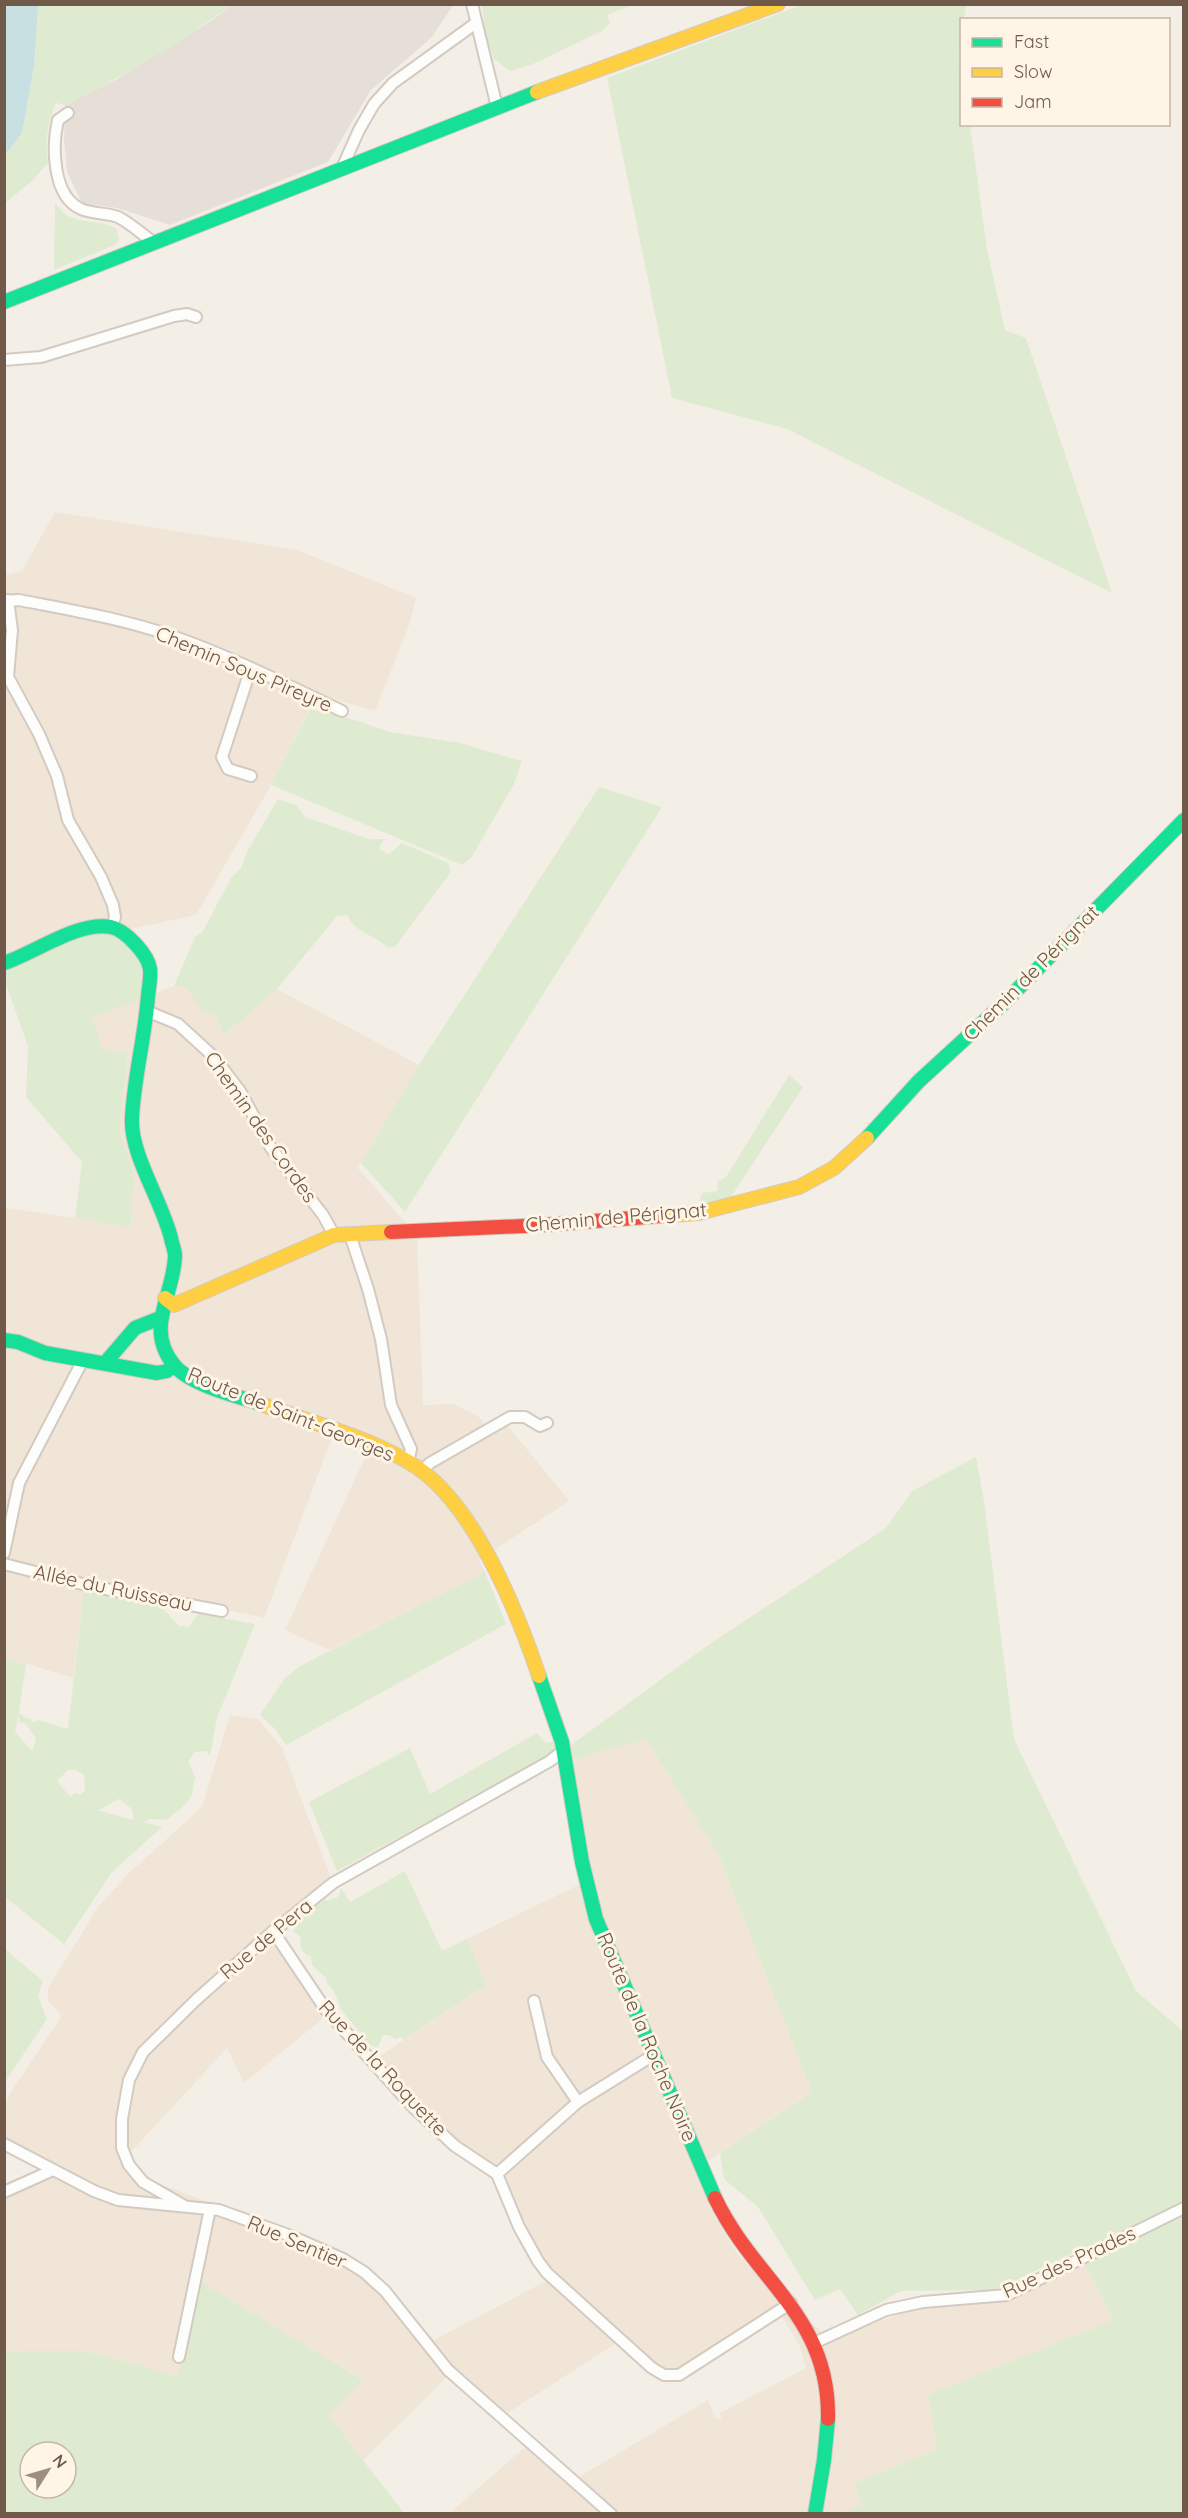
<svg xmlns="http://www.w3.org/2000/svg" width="1188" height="2518" font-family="Quicksand,sans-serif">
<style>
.residential{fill:#f0e5d6}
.industrial{fill:#e6dfd7}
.green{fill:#dfebd1;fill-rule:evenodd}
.water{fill:#c9e0e3}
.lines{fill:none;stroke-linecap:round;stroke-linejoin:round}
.street-casing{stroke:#d3cac2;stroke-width:14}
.fast-casing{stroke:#d4cbc3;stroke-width:16}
.slow-casing{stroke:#d4cbc3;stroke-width:16}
.jam-casing{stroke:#d4cbc3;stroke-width:16}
.street{stroke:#fdfdfb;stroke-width:10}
.fast{stroke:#16e098;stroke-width:14}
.slow{stroke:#ffcf43;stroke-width:14}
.jam{stroke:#f24e42;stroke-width:14}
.labels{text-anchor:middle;stroke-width:6;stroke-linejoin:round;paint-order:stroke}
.street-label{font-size:20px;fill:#705949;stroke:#fef5e6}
</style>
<rect width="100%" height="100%" fill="#f4efe6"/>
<g class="residential">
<polygon points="55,512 297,550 416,598 409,625 375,711 317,694 271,785 196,915 135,928 83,935 5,971 5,575 22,571"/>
<polygon points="174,986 184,986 202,1008 216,1016 224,1035 277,989 419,1065 358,1168 417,1236 423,1405 453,1404 478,1416 487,1427 505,1422 569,1501 479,1560 485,1572 330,1650 285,1630 368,1451 331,1440 264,1618 88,1580 84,1589 73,1678 5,1657 5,1208 131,1226 134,1174 119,1130 128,1054 101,1050 92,1017"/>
<polygon points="230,1715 258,1719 282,1748 331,1878 290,1908 266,1935 326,2016 244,2083 227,2048 131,2152 137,2167 152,2181 348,2255 383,2282 434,2340 550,2279 618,2342 506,2414 454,2370 363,2460 329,2416 362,2379 199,2282 177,2376 85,2351 20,2351 5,2353 5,2185 36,2173 43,2160 5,2138 5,2101 61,2017 59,2012 48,2001 48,1988 98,1907 129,1873 202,1807"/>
<polygon points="646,1739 719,1856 812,2092 694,2170 715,2218 738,2254 768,2288 831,2339 911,2310 1011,2301 1085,2263 1113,2320 928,2395 937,2450 854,2483 863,2505 844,2513 450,2513 533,2440 577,2478 708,2400 714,2417 722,2421 720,2413 806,2368 799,2344 783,2318 772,2310 689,2362 671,2370 664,2369 628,2341 552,2272 540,2257 505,2176 443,2129 374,2060 486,1985 467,1939 593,1878 573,1760"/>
</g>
<polygon class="industrial" points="231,5 453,5 432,37 371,90 328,162 170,225 117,208 82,203 67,172 64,140 65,105 117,79 211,21"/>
<g class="green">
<polygon points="804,4 966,5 964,19 962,20 959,61 962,77 962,124 970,125 987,249 1005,330 1026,338 1112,593 787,429 672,398 607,78"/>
<path d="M38,5H231C180,44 123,76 65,105L56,103C47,123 45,142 48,163L32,181L5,203V155L22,133L34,66Z"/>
<polygon points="482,5 482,4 632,5 607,15 610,23 602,31 531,65 510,71 494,59 486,37"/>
<path d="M55,202C69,228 95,217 116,228L119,240L115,245L54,270Z"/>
<polygon points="310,709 355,720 390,732 460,743 522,761 514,784 471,858 462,865 271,785"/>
<polygon points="599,787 662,807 405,1212 361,1163 419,1065"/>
<path d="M278,799L296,805L305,817L369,839H385L380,845V850L389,854L402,843L448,863L451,872L395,947H387C374,934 356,934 347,915L337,916L277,989L224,1035L216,1016L202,1009L184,986H174L195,937L203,931L231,878L241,868L247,852Z"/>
<path d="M109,932C141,951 143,961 143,998L92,1018L102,1049L128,1054L119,1130L134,1174L131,1227L75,1218L82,1162L26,1097L28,1046L5,982V971L83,935Z"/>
<polygon points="789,1075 803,1087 729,1200 698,1205 702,1193 717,1191 718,1181 726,1177"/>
<polygon points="976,1457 984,1501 1014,1739 1136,1991 1183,2031 1183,2513 844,2513 863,2505 854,2483 937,2450 928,2395 1113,2320 1085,2263 1086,2247 995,2290 901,2291 858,2315 840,2289 815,2300 758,2207 724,2179 720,2153 812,2092 719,1856 646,1739 573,1760 571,1745 711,1643 886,1528 912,1491"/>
<polygon points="485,1572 506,1624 286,1745 275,1729 260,1715 285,1678 300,1666"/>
<path d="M84,1589L165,1603L164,1610L179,1626L189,1627L199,1612L205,1615L255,1624L217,1718L210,1756L206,1751L195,1752L188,1761L196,1779C192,1785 194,1788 192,1794C188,1805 175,1813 166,1820L150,1819L144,1822L162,1827L112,1872L64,1944L5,1897L4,1657L26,1664L19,1713L28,1719L30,1718L32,1722L38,1720L68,1729ZM19,1714V1722L25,1723L36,1738L32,1751L15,1732ZM68,1770H76L84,1775L85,1791L80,1795L75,1793L70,1797L57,1781ZM119,1799L133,1810V1820L98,1810Z"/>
<polygon points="537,1733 546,1743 555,1741 555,1747 550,1755 337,1871 309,1802 410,1748 430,1794"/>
<path d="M405,1871L442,1951L467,1939L486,1985L403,2040L401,2037L395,2039L389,2035H383L378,2047C364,2046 362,2035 355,2026C351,2021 347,2018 343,2012C337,2004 337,1990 327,1984L326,1978L312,1965L311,1957C296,1948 303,1949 300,1936L293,1931L297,1925L294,1922L325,1899L327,1901L338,1897L341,1891L339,1886L350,1902Z"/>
<polygon points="5,1949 43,1981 38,1996 47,2019 5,2082"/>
<path d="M199,2281L363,2380L329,2416L404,2513H5L4,2353L20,2351H85L177,2376ZM30,2452H66V2488H30Z"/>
</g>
<polygon class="water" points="5,4 38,5 38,7 34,66 22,133 5,155"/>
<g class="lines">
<defs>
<g id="street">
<polyline points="472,4 497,107"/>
<path d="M68,113L58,120C52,146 52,196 81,209C93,214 107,213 118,217C130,223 142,234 153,242"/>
<polyline points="342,168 359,130 374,104 393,83 476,23"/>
<polyline points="4,360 41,357 174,316 187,314 196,317"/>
<polyline points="8,600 12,630 8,677 39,734 57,776 68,820 101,877 113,905 115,917 112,927"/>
<path d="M4,601L19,600C71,610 124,619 175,637C232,657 287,685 342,711"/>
<polyline points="251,668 222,757 228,769 251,776"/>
<polyline points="147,1011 178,1024 214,1057 240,1091 271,1148 323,1215 334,1235"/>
<polyline points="350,1235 368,1289 381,1339 391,1405 411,1449 408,1463"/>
<polyline points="421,1471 430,1463 510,1417 525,1417 540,1426 547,1423"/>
<polyline points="4,1553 19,1483 83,1360"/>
<polyline points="4,1564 90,1586 222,1611"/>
<polyline points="273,1931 326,2010 413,2107 455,2146 497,2174 519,2227 538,2261 547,2273 652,2368 664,2375 679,2375 791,2303"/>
<polyline points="534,2001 547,2057 578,2102"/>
<polyline points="4,2144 94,2191 118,2200 219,2210 291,2236 343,2259 364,2272 385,2291 448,2370 611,2514"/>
<polyline points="497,2174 578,2102 655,2054"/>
<polyline points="4,2192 53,2170"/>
<polyline points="183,2205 143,2182 129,2165 122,2148 122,2119 129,2080 143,2052 197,1999 270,1934 333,1883 550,1761 564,1750"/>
<polyline points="814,2343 886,2310 923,2302 1007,2295 1184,2208"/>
<polyline points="179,2357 210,2209"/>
</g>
<g id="fast">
<polyline points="4,302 537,92"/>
<path d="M4,963C35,953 77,921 111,927C125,930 148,954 150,969C151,977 149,987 148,996C145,1037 134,1077 132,1118C130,1154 162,1201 171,1238C172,1244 175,1250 175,1256C174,1295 144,1328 174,1365C190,1385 237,1396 261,1404"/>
<polyline points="867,1138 919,1081 1004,1003 1184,820"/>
<polyline points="4,1340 18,1342 45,1353 157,1373 167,1371 174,1365"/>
<polyline points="105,1363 135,1328 160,1318"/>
<polyline points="539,1676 562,1742 582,1862 596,1919 715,2198"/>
<polyline points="815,2514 824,2460 828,2419"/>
</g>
<g id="slow">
<polyline points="537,92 778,4"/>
<polyline points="659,1216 699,1213 799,1187 834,1168 867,1138"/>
<polyline points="165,1298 174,1305 334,1235 391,1232"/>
<path d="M261,1404C309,1422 376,1439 418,1468C476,1509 517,1611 539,1676"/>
</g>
<g id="jam">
<polyline points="391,1232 544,1225 659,1216"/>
<path d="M715,2198C755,2282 830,2316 828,2419"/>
</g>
</defs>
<use href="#street" class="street-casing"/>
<use href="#fast" class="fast-casing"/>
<use href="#slow" class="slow-casing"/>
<use href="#jam" class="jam-casing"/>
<use href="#street" class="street"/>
<use href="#fast" class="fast"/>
<use href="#slow" class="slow"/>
<use href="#jam" class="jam"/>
</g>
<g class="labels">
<g class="street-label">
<text transform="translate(244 669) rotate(23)" y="7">Chemin Sous Pireyre</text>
<text transform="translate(1031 973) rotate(-45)" y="7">Chemin de Pérignat</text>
<text transform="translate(261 1127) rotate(55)" y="7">Chemin des Cordes</text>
<text transform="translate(616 1217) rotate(-5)" y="7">Chemin de Pérignat</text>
<text transform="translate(291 1414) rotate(22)" y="7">Route de Saint-Georges</text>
<text transform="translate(113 1588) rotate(12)" y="7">Allée du Ruisseau</text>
<text transform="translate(266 1939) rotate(-40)" y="7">Rue de Pera</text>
<text transform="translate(647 2037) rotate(67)" y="7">Route de la Roche Noire</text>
<text transform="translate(383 2068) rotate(47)" y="7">Rue de la Roquette</text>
<text transform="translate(297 2242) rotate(23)" y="7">Rue Sentier</text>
<text transform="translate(1069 2262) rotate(-25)" y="7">Rue des Prades</text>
</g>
</g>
<rect width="1188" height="2518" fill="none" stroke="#705949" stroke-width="12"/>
<rect x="960" y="18" width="210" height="108" fill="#fef5e6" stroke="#c5b7a7" stroke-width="1.5"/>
<rect x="972" y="38" width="30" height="9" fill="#16e098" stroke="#c5b7a7" stroke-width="1.5"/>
<text x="1014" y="48" font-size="18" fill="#705949">Fast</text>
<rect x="972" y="68" width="30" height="9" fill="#ffcf43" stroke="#c5b7a7" stroke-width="1.5"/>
<text x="1014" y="78" font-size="18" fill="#705949">Slow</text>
<rect x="972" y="98" width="30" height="9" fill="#f24e42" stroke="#c5b7a7" stroke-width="1.5"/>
<text x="1014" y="108" font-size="18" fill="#705949">Jam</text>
<g transform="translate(48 2470) rotate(53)"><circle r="28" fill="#fef5e6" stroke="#c5b7a7" stroke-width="1.5"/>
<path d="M0-4.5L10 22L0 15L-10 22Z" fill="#9e8e80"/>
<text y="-9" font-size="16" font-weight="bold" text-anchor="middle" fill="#705949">N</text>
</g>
</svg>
